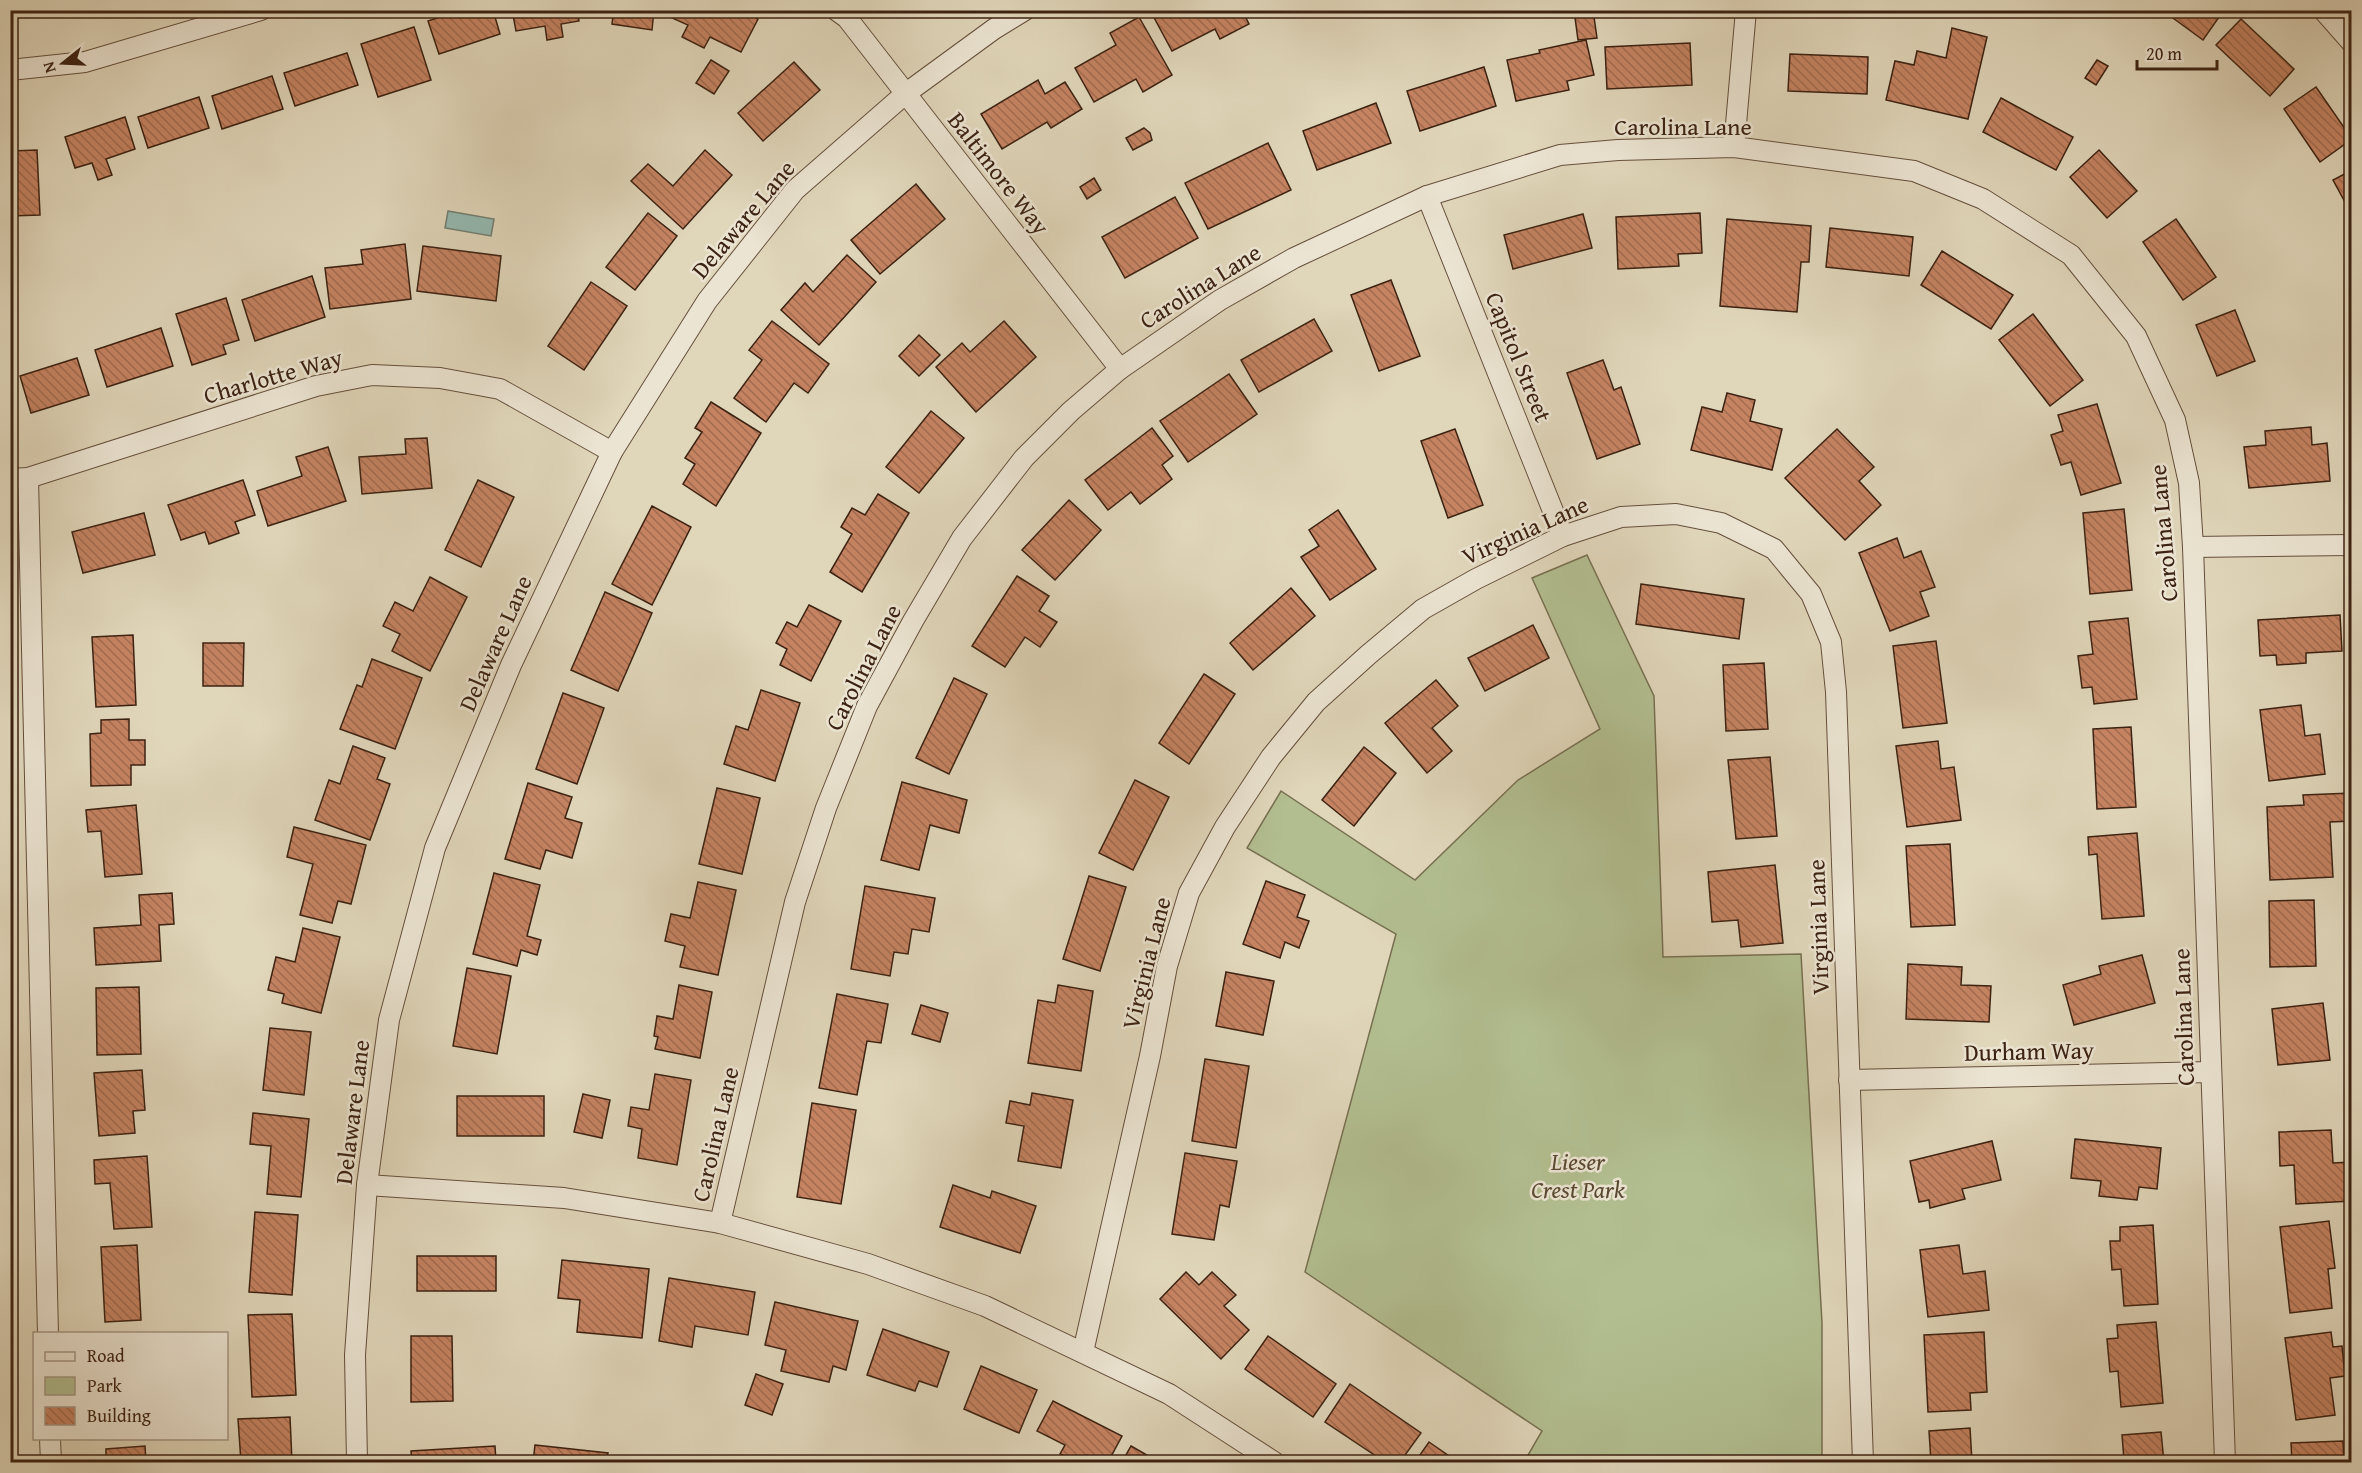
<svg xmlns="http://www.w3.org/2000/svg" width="2362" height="1473" viewBox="0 0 2362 1473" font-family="'Gentium Book Plus',serif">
<defs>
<pattern id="building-back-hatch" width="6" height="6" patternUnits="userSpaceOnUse" patternTransform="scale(1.5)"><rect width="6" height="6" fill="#c58362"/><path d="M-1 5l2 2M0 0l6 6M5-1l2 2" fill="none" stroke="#a16b4f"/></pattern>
</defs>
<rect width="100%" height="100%" fill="#e0d6ba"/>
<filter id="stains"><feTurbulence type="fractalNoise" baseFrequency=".00333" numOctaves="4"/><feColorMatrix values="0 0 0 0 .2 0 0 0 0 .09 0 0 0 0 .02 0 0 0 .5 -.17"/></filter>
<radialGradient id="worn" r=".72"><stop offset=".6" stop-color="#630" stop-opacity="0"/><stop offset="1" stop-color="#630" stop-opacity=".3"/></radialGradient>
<polygon fill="#b2be90" stroke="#777051" stroke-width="1.5" points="1587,555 1654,696 1663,957 1801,954 1822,1323 1822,1462 1615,1462 1608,1458 1604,1462 1524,1462 1542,1431 1305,1272 1396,934 1247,848 1281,791 1415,880 1518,780 1600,729 1532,578"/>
<polygon fill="#94b9b1" stroke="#717d71" stroke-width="1.5" points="448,211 494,219 491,236 445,228"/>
<g fill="url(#building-back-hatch)" stroke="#3c2212" stroke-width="1.5">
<polygon points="461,10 493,10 500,34 439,54 428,21"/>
<polygon points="512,10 577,10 579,21 561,24 563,37 547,40 545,26 516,31"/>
<polygon points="598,10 654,10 652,30 612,24 613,15 598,13"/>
<polygon points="676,10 741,10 758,19 741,52 710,37 704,48 682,37 688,25 672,18"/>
<polygon points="1154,10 1242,10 1249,24 1220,39 1215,29 1172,51 1151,12"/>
<polygon points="1574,10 1593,10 1597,38 1578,40"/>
<polygon points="1896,10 1921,10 1919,17"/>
<polygon points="2162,10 2224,10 2203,40"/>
<polygon points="1139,17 1172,75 1143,92 1136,79 1094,102 1075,68 1116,45 1110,33"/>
<polygon points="2241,19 2294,69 2270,96 2216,45"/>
<polygon points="414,27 431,80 378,97 361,44"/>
<polygon points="1952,28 1987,37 1968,119 1886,100 1895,61 1914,65 1917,51 1946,58"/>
<polygon points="1586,40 1594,75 1567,81 1569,90 1516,101 1507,60 1540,53 1539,50"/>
<polygon points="1690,43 1692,85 1607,89 1605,47"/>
<polygon points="347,53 358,85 295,106 284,73"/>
<polygon points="1790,54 1868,57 1867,94 1788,91"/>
<polygon points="711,60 729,71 714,94 696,83"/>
<polygon points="2097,60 2108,66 2096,85 2085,78"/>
<polygon points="794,62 820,90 763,141 738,113"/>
<polygon points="1484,67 1496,106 1420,131 1407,91"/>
<polygon points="272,76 283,109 222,129 212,96"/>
<polygon points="1038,80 1045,94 1065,82 1082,109 1051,128 1047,122 1002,149 981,114"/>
<polygon points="2316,87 2352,139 2320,162 2284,109"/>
<polygon points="199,97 209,128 148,148 138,117"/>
<polygon points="2001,98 2073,137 2056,170 1983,132"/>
<polygon points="1376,103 1391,143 1317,170 1303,131"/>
<polygon points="125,117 135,149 106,159 112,175 98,180 92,163 75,168 65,137"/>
<polygon points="1144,128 1150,133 1152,140 1133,150 1126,138"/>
<polygon points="1268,143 1291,190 1208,229 1185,183"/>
<polygon points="37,150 40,215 10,216 10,151"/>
<polygon points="705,150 732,175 683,229 631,181 648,164 673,186"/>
<polygon points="2099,150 2137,191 2107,218 2070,177"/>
<polygon points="2352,170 2352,215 2333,180"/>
<polygon points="1094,178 1101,190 1087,199 1080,187"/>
<polygon points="916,184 945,219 880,274 851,240"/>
<polygon points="1175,197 1198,238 1125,278 1102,237"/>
<polygon points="648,213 677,236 635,290 606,267"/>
<polygon points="1700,213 1702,253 1678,254 1679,266 1618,269 1616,217"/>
<polygon points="1583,214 1592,248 1513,269 1504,235"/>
<polygon points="1727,219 1811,226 1809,262 1801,262 1797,312 1720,306"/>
<polygon points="2176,219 2216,277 2183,300 2143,242"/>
<polygon points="1830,228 1913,237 1909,276 1826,267"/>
<polygon points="405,244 411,299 330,309 325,268 363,264 361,250"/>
<polygon points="423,246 501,256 496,301 417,291"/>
<polygon points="1942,251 2013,295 1991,329 1921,285"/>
<polygon points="847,255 876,282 819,345 781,310 805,283 813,292"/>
<polygon points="312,276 325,317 255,341 242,300"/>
<polygon points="1391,280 1420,356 1379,371 1351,295"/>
<polygon points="591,282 627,306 584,370 548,346"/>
<polygon points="226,298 239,340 223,345 226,354 192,365 176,314"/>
<polygon points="2235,310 2255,361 2217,376 2196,325"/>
<polygon points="2033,314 2083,380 2050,406 1999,340"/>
<polygon points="1314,319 1332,351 1259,392 1241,360"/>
<polygon points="772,321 829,364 808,393 794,383 766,422 734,398 762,360 749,350"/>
<polygon points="1004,321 1036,357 976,412 936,367 962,343 970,352"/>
<polygon points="161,328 173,366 107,387 95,350"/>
<polygon points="919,335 940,355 919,376 899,356"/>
<polygon points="77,358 89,395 31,413 20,376"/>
<polygon points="1603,360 1614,390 1621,387 1640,444 1597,459 1567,373"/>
<polygon points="1229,374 1257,414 1188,462 1160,421"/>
<polygon points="1727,393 1755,400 1750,421 1782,429 1772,470 1691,450 1702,407 1722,412"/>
<polygon points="711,402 761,433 716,506 683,484 695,464 685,458 702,432 695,428"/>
<polygon points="2097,404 2121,483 2081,495 2071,462 2061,465 2051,435 2063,431 2058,415"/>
<polygon points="931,411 964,438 919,493 886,467"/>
<polygon points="2311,427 2312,445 2327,443 2330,481 2249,488 2244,447 2266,445 2265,431"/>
<polygon points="1152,428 1173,456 1162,465 1172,479 1140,504 1131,492 1108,510 1085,480"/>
<polygon points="1455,429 1483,505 1448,518 1421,441"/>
<polygon points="1837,429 1874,467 1859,481 1881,505 1845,540 1785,478"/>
<polygon points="427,438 432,488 362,494 359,457 406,454 405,439"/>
<polygon points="328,447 346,501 268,526 257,491 302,476 296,457"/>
<polygon points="243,480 255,515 235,522 239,533 209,544 205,532 181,540 168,505"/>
<polygon points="478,480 514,497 481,567 445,550"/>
<polygon points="878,494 909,513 862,592 830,572 852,534 841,527 852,508 865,515"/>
<polygon points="1069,500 1101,530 1055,580 1022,550"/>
<polygon points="652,506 691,527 652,605 612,584"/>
<polygon points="2124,509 2132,590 2090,594 2083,513"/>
<polygon points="1338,510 1376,569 1330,600 1301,557 1319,546 1309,530"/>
<polygon points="144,513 155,555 83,573 72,532"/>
<polygon points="1897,538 1904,558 1921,551 1935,587 1920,592 1929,616 1890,631 1859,553"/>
<polygon points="1017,576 1049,596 1039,611 1057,622 1040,647 1025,637 1005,667 972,646"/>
<polygon points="430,577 467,597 430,671 392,651 400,634 383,626 395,602 413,611"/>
<polygon points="1641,584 1744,599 1739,639 1636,624"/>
<polygon points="1291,588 1315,616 1253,670 1230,643"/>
<polygon points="605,592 652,613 618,691 571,670"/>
<polygon points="809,605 841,621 811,681 780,665 787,649 776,643 787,622 797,627"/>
<polygon points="2340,615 2342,651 2306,653 2306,663 2277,665 2276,655 2260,656 2258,620"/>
<polygon points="2128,618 2137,699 2094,704 2092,687 2082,688 2078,656 2093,654 2089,622"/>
<polygon points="1533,625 1549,658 1485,691 1468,658"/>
<polygon points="133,635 136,705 96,707 92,637"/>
<polygon points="1936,641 1947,723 1903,728 1893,646"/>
<polygon points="203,643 244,643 243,686 203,686"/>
<polygon points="372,659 422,678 395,749 340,729 357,685 362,687"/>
<polygon points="1764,663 1768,729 1726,731 1723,665"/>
<polygon points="1204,674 1235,694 1189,764 1159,743"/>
<polygon points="954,678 987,694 949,774 916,758"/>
<polygon points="1436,680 1458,706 1432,728 1452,751 1427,773 1385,723"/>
<polygon points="761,690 800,703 775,781 724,764 736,726 748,730"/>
<polygon points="563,693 604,708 577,784 536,769"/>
<polygon points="2301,705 2305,736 2320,734 2325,774 2269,781 2260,710"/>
<polygon points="129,719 129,740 145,740 145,765 131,765 131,785 91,786 90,734 101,733 101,720"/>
<polygon points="2131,727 2136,807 2097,809 2093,729"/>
<polygon points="1938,741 1941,769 1954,767 1961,820 1907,827 1896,746"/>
<polygon points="353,746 385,758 377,779 390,784 370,840 315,820 329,780 340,784"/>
<polygon points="1364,747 1396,773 1354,826 1322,800"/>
<polygon points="1770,757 1777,836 1736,839 1728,760"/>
<polygon points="1135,780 1169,797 1133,870 1099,853"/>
<polygon points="902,782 967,800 959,833 930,825 919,870 881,860"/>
<polygon points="528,783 572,797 565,818 582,823 572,858 546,850 540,869 505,859"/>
<polygon points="717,788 760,798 742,874 699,864"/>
<polygon points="2352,793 2352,821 2330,822 2333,877 2270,880 2267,807 2304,805 2303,795"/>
<polygon points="136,805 142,874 105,877 101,831 88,832 86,810"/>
<polygon points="294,827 366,845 351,904 338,901 332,923 300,915 313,864 287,857"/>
<polygon points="2137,833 2144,916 2102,919 2097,854 2089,855 2088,837"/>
<polygon points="1950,844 1955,925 1911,927 1906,846"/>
<polygon points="1775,865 1783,943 1741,947 1738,920 1712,922 1708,872"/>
<polygon points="494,873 540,885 527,936 541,940 537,955 521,950 517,966 473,954"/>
<polygon points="1089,876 1126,887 1100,971 1063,959"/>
<polygon points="1266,881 1305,895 1297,917 1309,921 1299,948 1285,942 1280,958 1243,944"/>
<polygon points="698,882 736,890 718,975 680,967 685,946 665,941 671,914 690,918"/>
<polygon points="865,886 935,898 929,932 912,929 908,954 894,952 890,976 851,969"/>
<polygon points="172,893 174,924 159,925 161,961 96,965 94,928 141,925 139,895"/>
<polygon points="2314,900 2316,966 2270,967 2269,901"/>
<polygon points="303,928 340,937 321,1013 282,1003 284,994 268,990 276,957 295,962"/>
<polygon points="2142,955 2155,1003 2074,1025 2063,985 2101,974 2099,966"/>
<polygon points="1908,964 1962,967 1961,985 1991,986 1989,1022 1906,1019"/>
<polygon points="467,968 511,976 497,1054 453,1046"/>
<polygon points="1226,972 1274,981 1263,1035 1216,1026"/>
<polygon points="679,985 712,992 700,1058 655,1049 658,1037 654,1036 657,1016 673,1019"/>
<polygon points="1058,985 1093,991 1081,1071 1028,1063 1038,1000 1055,1003"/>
<polygon points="139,987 141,1054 97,1055 96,988"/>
<polygon points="837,994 888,1004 881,1043 867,1041 857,1095 819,1088"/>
<polygon points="2323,1003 2330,1060 2278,1065 2272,1009"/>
<polygon points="921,1005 948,1013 940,1042 912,1034"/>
<polygon points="270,1028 311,1032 304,1095 263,1090"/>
<polygon points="1205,1059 1249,1066 1236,1148 1192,1141"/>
<polygon points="142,1070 145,1110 133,1111 135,1133 99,1136 94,1073"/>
<polygon points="655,1074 691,1080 677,1165 638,1158 642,1129 628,1126 631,1107 649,1110"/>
<polygon points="1032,1093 1073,1100 1061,1168 1018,1161 1024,1126 1006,1123 1010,1101 1030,1105"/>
<polygon points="583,1094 610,1100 602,1138 574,1132"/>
<rect x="457" y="1096" width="87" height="40"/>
<polygon points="812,1103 856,1110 841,1204 797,1197"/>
<polygon points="253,1113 309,1119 301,1197 267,1194 271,1146 250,1144"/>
<polygon points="2331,1130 2333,1163 2352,1162 2352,1201 2296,1204 2294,1165 2280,1166 2279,1132"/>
<polygon points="2075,1139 2161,1148 2157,1189 2139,1187 2137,1200 2099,1196 2101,1181 2071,1178"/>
<polygon points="1992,1141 2001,1180 1962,1189 1965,1199 1930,1208 1929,1200 1919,1202 1910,1161"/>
<polygon points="1185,1153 1237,1161 1229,1207 1220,1205 1214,1240 1172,1234"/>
<polygon points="147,1156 152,1227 114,1229 110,1183 95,1184 94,1160"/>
<polygon points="953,1185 990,1198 992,1191 1036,1206 1020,1253 940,1227"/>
<polygon points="255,1212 298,1215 292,1295 249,1292"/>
<polygon points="2329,1221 2335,1268 2328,1269 2332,1308 2290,1313 2280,1227"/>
<polygon points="2153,1225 2158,1304 2124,1306 2121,1269 2112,1270 2110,1241 2120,1241 2120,1227"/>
<polygon points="137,1245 141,1320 105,1322 101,1247"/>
<polygon points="1959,1245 1963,1274 1985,1271 1989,1310 1928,1317 1920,1250"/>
<rect x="417" y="1256" width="79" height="35"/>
<polygon points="562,1260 649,1269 642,1338 577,1332 580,1300 558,1298"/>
<polygon points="1186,1272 1199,1285 1212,1272 1236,1295 1224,1306 1249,1330 1221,1359 1160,1299"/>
<polygon points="669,1278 755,1292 748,1335 695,1326 692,1347 659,1341"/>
<polygon points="775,1302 858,1321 846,1370 833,1366 829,1382 781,1371 786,1350 765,1345"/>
<polygon points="292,1314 296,1395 252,1397 248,1315"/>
<polygon points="2156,1322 2163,1403 2121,1407 2118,1371 2110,1372 2107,1339 2118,1338 2117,1325"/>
<polygon points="883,1329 949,1352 937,1387 919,1381 915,1391 867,1375"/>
<polygon points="1984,1332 1987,1392 1970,1393 1971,1410 1928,1412 1924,1335"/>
<polygon points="2331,1332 2333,1347 2342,1346 2345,1376 2330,1378 2335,1415 2296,1420 2285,1338"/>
<polygon points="411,1336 452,1336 453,1401 411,1402"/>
<polygon points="1268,1336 1336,1384 1313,1417 1245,1369"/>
<polygon points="981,1366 1037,1390 1019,1433 964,1409"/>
<polygon points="756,1374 783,1384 772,1415 745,1405"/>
<polygon points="1350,1384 1421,1433 1400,1462 1385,1462 1325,1422"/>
<polygon points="1053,1401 1122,1436 1108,1462 1102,1462 1087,1455 1083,1462 1076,1462 1060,1454 1065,1445 1037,1431"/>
<polygon points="290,1417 292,1462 241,1462 238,1419"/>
<polygon points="1970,1428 1972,1462 1931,1462 1929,1431"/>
<polygon points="2161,1432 2164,1462 2104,1462 2124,1460 2122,1435"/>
<polygon points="2343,1441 2344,1462 2292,1462 2291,1443"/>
<polygon points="1429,1442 1458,1462 1415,1462"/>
<polygon points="535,1445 608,1453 606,1462 533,1462"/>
<polygon points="145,1446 146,1462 106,1462 106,1449"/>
<polygon points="495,1446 496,1462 412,1462 411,1451"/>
<polygon points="1131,1446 1159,1462 1122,1462"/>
</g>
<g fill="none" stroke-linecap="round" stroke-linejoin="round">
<defs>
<g id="minor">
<polyline points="836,10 847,18 1120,369"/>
<polyline points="2323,10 2352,43"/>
<polyline points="10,70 85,62 261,10"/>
<polyline points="1734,147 1746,10"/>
<polyline points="1427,196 1563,536"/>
<polyline points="28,478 48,1334"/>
<polyline points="10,479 28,478 316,386 372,375 440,378 500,389 612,452"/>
<polyline points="2193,547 2352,545"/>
<polyline points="1849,1080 2211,1072"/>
<polyline points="367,1185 564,1198 720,1223 868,1264 985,1306 1169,1394 1274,1462"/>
<polyline points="720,1223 795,902 826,808 867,706 913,621 962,538 1024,458 1071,411 1120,369 1220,300 1294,258 1427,196 1560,155 1618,150 1734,147 1914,171 1983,199 2071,255 2136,336 2175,420 2189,483 2193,547 2225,1462"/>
<polyline points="1083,1352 1150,1056 1167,966 1189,893 1225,827 1271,757 1316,702 1368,655 1423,609 1476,579 1563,536 1621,517 1676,514 1721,523 1774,549 1811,594 1831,642 1836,692 1863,1462"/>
<polyline points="50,1438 51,1462"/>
<polyline points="357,1462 355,1355 367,1185 389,1020 435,848 511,665 612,452 707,301 795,190 905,94 994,29 1025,10"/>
</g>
</defs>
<use href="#minor" stroke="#654f3c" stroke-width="22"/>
<use href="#minor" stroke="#ebe4d2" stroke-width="20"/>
</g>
<g text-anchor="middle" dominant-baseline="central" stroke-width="5" stroke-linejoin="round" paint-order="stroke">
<g font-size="24" fill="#3c2212" stroke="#ebe4d2">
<text x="1683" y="126">Carolina Lane</text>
<text transform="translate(999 173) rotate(52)">Baltimore Way</text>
<text transform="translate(743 219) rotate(-50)">Delaware Lane</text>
<text transform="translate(1200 286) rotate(-32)">Carolina Lane</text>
<text transform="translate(1519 357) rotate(68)">Capitol Street</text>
<text transform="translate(273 376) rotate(-16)">Charlotte Way</text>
<text transform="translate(1525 530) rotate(-24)">Virginia Lane</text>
<text transform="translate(2163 533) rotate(-95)">Carolina Lane</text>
<text transform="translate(495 643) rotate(-66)">Delaware Lane</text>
<text transform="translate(863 667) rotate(-63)">Carolina Lane</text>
<text transform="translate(1818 927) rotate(-92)">Virginia Lane</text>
<text transform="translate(1146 963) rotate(-76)">Virginia Lane</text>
<text transform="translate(2183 1017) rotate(-92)">Carolina Lane</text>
<text transform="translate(2029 1051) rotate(-1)">Durham Way</text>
<text transform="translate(352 1112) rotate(-83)">Delaware Lane</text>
<text transform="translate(715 1134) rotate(-77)">Carolina Lane</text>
</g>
<g font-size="24" font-style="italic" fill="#5a4932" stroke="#ebe4d2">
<text x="1578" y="1161">Lieser<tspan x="1578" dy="28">Crest Park</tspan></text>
</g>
</g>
<rect width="2362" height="1473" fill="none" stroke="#e0d6ba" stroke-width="36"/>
<rect x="12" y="12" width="2338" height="1449" fill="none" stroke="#3c2212" stroke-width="3"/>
<rect x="18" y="18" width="2326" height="1437" fill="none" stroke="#3c2212" stroke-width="1.5"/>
<rect x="33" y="1332" width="195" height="108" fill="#ebe4d2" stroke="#a59685" stroke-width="1.5"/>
<rect x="45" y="1352" width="30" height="9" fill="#ebe4d2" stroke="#a59685" stroke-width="1.5"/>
<text x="87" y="1362" font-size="18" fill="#3c2212">Road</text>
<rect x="45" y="1377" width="30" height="18" fill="#b2be90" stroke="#a59685" stroke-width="1.5"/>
<text x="87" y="1392" font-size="18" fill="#3c2212">Park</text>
<rect x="45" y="1407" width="30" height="18" fill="url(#building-back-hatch)" stroke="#a59685" stroke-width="1.5"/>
<text x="87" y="1422" font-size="18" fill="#3c2212">Building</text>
<g transform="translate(63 63) rotate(252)" stroke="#ebe4d2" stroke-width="4.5" paint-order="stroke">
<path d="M0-4.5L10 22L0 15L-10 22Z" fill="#3c2212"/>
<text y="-9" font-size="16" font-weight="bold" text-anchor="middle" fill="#3c2212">N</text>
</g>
<path d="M2137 60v9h80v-9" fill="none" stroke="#3c2212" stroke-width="3"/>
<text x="2146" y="60" font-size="18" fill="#3c2212" stroke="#ebe4d2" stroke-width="4.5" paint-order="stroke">20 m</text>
<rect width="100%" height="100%" filter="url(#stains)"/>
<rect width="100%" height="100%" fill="url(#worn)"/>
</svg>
